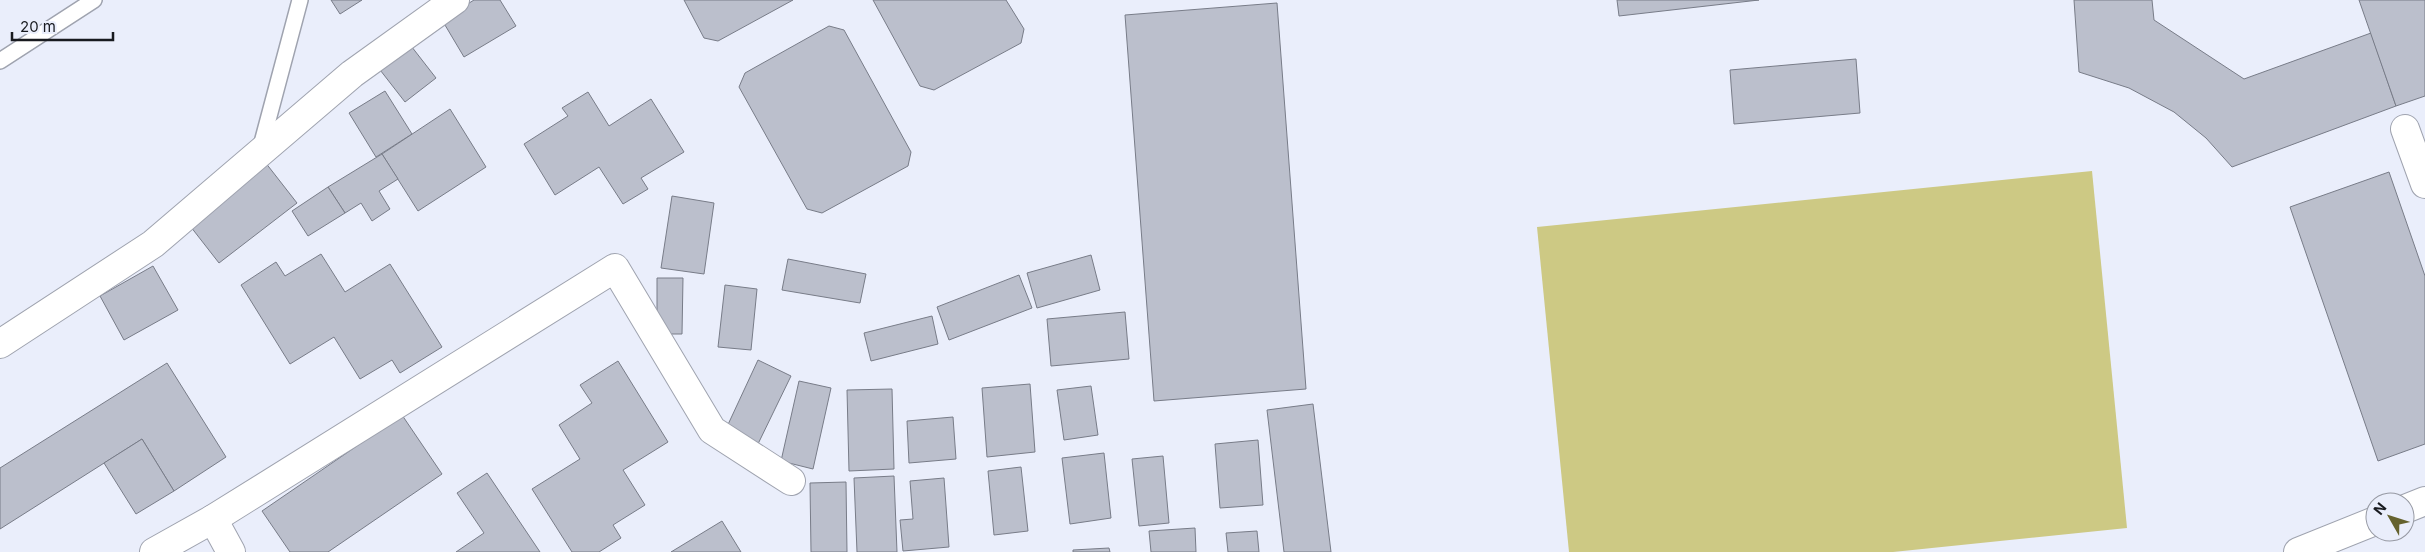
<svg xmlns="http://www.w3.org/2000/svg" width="2425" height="552" viewBox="0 0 2425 552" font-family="Inter,sans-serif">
<rect width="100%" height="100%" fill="#eaeefb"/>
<polygon fill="#cdc984" points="2092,171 2127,528 1893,552 1569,552 1537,227"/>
<g fill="#bbbfcc" stroke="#787c88">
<polygon points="331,0 362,0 340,14"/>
<polygon points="474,0 500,0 516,26 464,57 442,20"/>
<polygon points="684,0 793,0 718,41 704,38"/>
<polygon points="873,0 1006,0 1024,29 1021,43 934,90 920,86"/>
<polygon points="1617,0 1759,0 1619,16"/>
<polygon points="2074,0 2152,0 2154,20 2244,79 2371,33 2396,106 2232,167 2206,138 2174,112 2129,88 2079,72"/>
<polygon points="2359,0 2425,0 2425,96 2396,106"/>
<polygon points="1277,3 1306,389 1154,401 1125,15"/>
<polygon points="829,26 844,30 911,152 908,166 822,213 807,209 739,87 745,73"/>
<polygon points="408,42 436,78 405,102 377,66"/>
<polygon points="1856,59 1860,113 1734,124 1730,70"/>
<polygon points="385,91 412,134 376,157 349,113"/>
<polygon points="588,92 609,126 651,99 684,152 641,178 648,189 623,204 599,167 555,195 524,144 568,116 562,108"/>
<polygon points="450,109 486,167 418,211 382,154"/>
<polygon points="382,154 398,179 379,191 390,209 372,221 361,203 345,213 328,187"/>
<polygon points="265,162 297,203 219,263 187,222"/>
<polygon points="2389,172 2425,276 2425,444 2378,461 2290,207"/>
<polygon points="328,187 345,213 308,236 292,211"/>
<polygon points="672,196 714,203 704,274 661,268"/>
<polygon points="321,254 345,292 390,264 442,347 400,373 392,360 360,379 334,337 290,364 241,285 276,262 285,276"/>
<polygon points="1091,255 1100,290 1037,308 1027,273"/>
<polygon points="788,259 866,274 860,303 782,290"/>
<polygon points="153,266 178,310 124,340 100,296"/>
<polygon points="1019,275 1032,308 949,340 937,307"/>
<polygon points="657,278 683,278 682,334 657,334"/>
<polygon points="725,285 757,289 751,350 718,347"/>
<polygon points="1125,312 1129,359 1051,366 1047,319"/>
<polygon points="932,316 938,344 871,361 864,333"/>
<polygon points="758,360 791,376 757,446 725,431"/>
<polygon points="618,361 668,442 623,470 645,505 613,525 621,538 599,552 572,552 532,489 580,459 559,425 592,403 580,385"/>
<polygon points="167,363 226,457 174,491 142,439 0,529 0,468"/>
<polygon points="799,381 831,388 813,469 781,461"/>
<polygon points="1030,384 1035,452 987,457 982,388"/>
<polygon points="1091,386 1098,435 1064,440 1057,390"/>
<polygon points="892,389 894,469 849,471 847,390"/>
<polygon points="1313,404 1331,552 1284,552 1267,410"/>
<polygon points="402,415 442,474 328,552 290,552 262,511"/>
<polygon points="953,417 956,459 909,463 907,421"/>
<polygon points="142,439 174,491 136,514 104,463"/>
<polygon points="1258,440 1263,505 1220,508 1215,444"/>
<polygon points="1104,453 1111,518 1070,524 1062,458"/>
<polygon points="1163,456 1169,523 1139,526 1132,459"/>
<polygon points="1021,467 1028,531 994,535 988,471"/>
<polygon points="487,473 540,552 456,552 484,533 457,493"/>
<polygon points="894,476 897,552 857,552 854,478"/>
<polygon points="944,478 949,547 903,551 900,520 913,519 910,481"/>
<polygon points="846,482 847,552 811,552 810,483"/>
<polygon points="722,521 741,552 671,552"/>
<polygon points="1195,528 1196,552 1151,552 1149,531"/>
<polygon points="1257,531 1259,552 1228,552 1226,533"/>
<polygon points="1109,548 1110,552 1073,552 1073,550"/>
</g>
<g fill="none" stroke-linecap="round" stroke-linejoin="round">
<defs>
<g id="service">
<polyline points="0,61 94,0"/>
<polyline points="260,150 300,0"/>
</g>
<g id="minor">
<polyline points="2405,129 2425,184"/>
<polyline points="0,344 153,244 352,74 455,0"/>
<polyline points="2405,509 2425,501"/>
<polyline points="213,519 615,268 712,430 791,481"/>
<polyline points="154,552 213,519 231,552"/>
<polyline points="2298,552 2375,521"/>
</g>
</defs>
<use href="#service" stroke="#9fa3af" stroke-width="18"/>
<use href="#minor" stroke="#9fa3af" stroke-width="30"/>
<use href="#service" stroke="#fff" stroke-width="15"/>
<use href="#minor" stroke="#fff" stroke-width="28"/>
</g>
<g transform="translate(2390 517) rotate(309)"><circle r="24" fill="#eaeefb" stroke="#9699a3"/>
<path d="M0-4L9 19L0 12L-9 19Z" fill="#65622e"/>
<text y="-8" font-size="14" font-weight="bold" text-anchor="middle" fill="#181a1f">N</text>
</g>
<path d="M12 32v8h101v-8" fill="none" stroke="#181a1f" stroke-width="2.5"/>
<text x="20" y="32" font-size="15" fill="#181a1f" stroke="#eaeefb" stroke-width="4" paint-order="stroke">20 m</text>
</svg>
